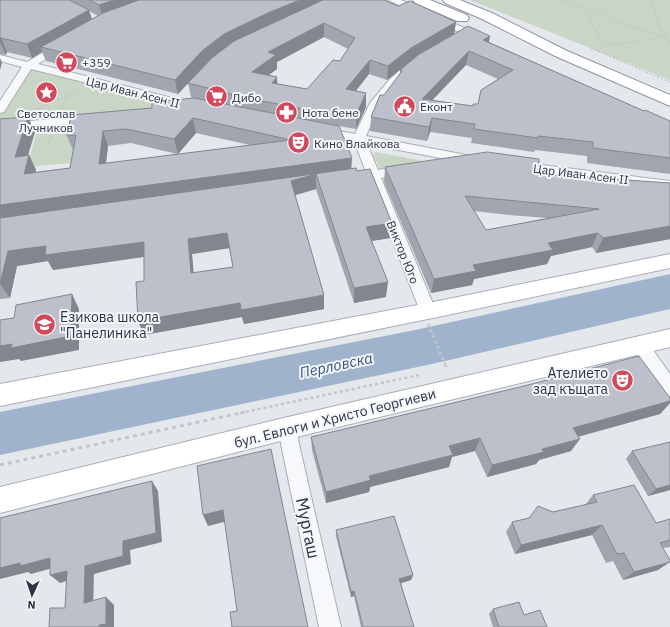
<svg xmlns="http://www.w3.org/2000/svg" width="670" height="627" viewBox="0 0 670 627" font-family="'IBM Plex Sans',sans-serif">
<rect width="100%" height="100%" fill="#e4e7ec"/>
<g fill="#c9d6c5">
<polygon points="470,0 670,0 670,80"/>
<polygon points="28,66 198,108 0,128 0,110"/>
<polygon points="77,128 70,163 27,167 37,131"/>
<polygon points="376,152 423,161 425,163 380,169 373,154"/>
</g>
<polygon fill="#9fb4cc" points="670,274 670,309 432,364 0,455 0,412 415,330"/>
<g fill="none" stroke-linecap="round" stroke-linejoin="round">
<defs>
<g id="minor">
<polygon points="388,0 401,0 469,30 471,36 459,44 451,44 450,42 461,33"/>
<polygon points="62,41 67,44 66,46 38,64 192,103 194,105 192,107 188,108 31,69 4,112 0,113 0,101 22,67 0,61 0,55 27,62"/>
<polygon points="412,62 417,65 398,83 379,106 366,136 477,157 481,158 483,161 481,164 477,165 367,144 378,170 406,166 411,167 412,170 411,173 381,178 436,311 434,315 428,317 422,315 420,311 369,180 352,182 347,181 345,178 347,175 366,172 354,141 319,135 317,132 319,129 323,128 355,134 370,103 390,79 408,63"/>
<polygon points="91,115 95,117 97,119 95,121 0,132 0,124"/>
<polygon points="518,162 670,181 670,189 513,169 512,166 513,163"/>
<polygon points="640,338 646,340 670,374 670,396 664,393 634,350 632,345 634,340"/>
<polygon points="288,420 295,422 297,428 299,444 341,627 319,627 281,444 279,428 281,422"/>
</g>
<g id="secondary">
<polygon points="670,254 670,268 428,319 0,406 0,384 428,303"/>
<polygon points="670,329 670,347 288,439 0,513 0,487 288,417"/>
</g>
<g id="trunk">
<polygon points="413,0 430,0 467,15 469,18 467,21 457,21 415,3"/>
<polygon points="443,0 460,0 492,13 565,50 670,95 670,106 555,56 482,19 445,3"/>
</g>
</defs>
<use href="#minor" stroke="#a9aeb7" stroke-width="2"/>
<use href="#secondary" stroke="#a9aeb7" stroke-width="2"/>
<use href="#trunk" stroke="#8b94a3" stroke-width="2"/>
<g stroke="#c2c5cb" stroke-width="1.5" stroke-dasharray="2 2" stroke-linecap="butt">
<polyline points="558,0 664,37"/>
<polyline points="652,0 660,28 670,42"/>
<polyline points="585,9 604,46"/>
<polyline points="591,48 670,82"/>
<polyline points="597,51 604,46 664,37"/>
<polyline points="39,108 67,96 53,85"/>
<polyline points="61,108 67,96 76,89"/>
</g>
<g stroke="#c2c5cb" stroke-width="2" stroke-dasharray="2.5 2.5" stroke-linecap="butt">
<polyline points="61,109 62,107"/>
<polyline points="34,110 41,107"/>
<polyline points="49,144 51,136"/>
</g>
<g stroke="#c2c5cb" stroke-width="2.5" stroke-dasharray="3 3" stroke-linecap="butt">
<polyline points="445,364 447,370"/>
<polyline points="240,413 419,375"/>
</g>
<polyline stroke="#c2c5cb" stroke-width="3" stroke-dasharray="4 4" stroke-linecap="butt" points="0,465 245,412"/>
<use href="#minor" fill="#f7f8fa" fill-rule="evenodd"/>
<use href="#secondary" fill="#fff" fill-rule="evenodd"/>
<use href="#trunk" fill="#fff" fill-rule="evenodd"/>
<polyline stroke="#c2c5cb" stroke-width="2.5" stroke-dasharray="3 3" stroke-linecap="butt" points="428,324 445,364"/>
</g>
<g fill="#a1a5ae" fill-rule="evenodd">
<path d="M0,0H384L398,6L456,22L454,34L490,36L489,42L644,111L670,121V174L587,163V156L535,150L534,152L471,143L472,138L430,132L427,141L370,131L371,117L384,95L400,74V70L412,60L387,80L369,74L356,91L366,93V107L356,129L339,126L351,168L357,171L392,223L390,238L372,241L386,297L354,303L316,189L295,195L324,309L244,324L242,317L144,335L138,321L144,281V257L53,270L48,261L17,266L10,298L0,299V119L35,132L28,155H29L36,170L35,172L70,168L73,150L67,136L152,108L193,98L191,97L188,83L208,63L205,65L178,94L46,61L42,52L32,58L7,52L6,55L0,54ZM89,11L98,16L92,19ZM324,37L348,49L340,61L307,89L277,84V77L269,75L277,69V62ZM466,65L498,79L481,90L478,104L473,106L432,100ZM196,133L250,145L178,154ZM131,143L177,154L106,163L108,146ZM229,248L233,267L193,273L192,254Z"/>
<path d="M385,167L539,172L554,175L670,183V239L596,253L592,247L551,256L547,264L474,279L472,285L431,293L384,182ZM474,211L509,215L547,218L486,230Z"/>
<polygon points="670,398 670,403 660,414 578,437 571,451 539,460 536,464 487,477 475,451 452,457 449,467 370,487 369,492 326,503 312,450 311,437"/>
<polygon points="632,451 670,490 648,496 626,459"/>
<polygon points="593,495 656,523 670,519 670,547 663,548 658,570 623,580 613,561 606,563 592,535 515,554 506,532 512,522 585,505"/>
<polygon points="336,530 413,575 411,580 401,583 414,627 361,627 354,596 351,597 336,536"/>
<polygon points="493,609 524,615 547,627 493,627 489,614"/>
</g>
<g fill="#83868d">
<polygon points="114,0 152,0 103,18 99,5"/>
<polygon points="300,0 330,0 226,48 205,65 178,94 175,80 202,51 224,34 270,12"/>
<polygon points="89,10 93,23 41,47 42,52 32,58 27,44"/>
<polygon points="456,22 454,35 410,62 387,80 388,66 411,48"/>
<polygon points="324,23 324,37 277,62 277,69 253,86 252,72 268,52"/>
<polygon points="490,36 487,49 483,40"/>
<polygon points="1,38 7,52 6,55 0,42"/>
<polygon points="469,51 466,65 421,112 422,99"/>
<polygon points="0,58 2,63 0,70"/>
<polygon points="370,60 369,74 346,103 346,89"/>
<polygon points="277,77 278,91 272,83"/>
<polygon points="366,93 366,107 356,129 356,115"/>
<polygon points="28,117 35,132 23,171 15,157"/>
<polygon points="193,118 196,133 178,154 174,139"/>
<polygon points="432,118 430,132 427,141 429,127"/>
<polygon points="103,131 108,146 104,179 99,164"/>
<polygon points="29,155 36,170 32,189 24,174"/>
<polygon points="352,158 351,173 316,174 316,189 292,196 0,221 0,205"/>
<polygon points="392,223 390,238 365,242 366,227"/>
<polygon points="670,226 670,239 596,253 603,238"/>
<polygon points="227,233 230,248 192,254 195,288 191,273 188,239"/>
<polygon points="598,233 592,247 551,256 547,264 474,279 472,285 431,293 434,279 473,265 548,243"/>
<polygon points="144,242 149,256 53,270 48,261 17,266 10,298 0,284 8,251 46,246"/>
<polygon points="388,282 386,297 354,303 354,288"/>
<polygon points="72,294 79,309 79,350 21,361 19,359 0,362 0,346"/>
<polygon points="324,295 324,309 244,324 242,317 144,335 138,321 240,303"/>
<polygon points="670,401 670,403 660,414 565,440 573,428"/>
<polygon points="480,438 475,451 452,457 449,467 370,487 369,492 326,503 326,492 449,446"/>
<polygon points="580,439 571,451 539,460 536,464 487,477 492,465 542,449"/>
<polygon points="152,481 158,491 162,542 130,550 131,564 94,574 93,610 84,603 85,566 123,541"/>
<polygon points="670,485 670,490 648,496 656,489"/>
<polygon points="223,510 228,521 208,526 203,515"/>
<polygon points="602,525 592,535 515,554 521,545"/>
<polygon points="50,558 60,566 31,574 28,572 0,579 0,568 20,563"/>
<polygon points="670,562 658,570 623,580 634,572"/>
<polygon points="67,571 76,578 60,583 50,575"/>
<polygon points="413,575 411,580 398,584 399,579"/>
<polygon points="354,591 354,596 351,597 351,592"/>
<polygon points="106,597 114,605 114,627 99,627"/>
</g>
<g fill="#bbc0ca" stroke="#83868d" fill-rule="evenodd">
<polygon points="0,0 69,0 89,10 27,44 1,38 0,41"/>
<polygon points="89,0 114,0 99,5"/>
<polygon points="139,0 300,0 270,12 224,34 202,51 175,80 41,47 103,13"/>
<path d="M323,0H384L398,6L410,1L456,22L411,48L388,66L370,60L346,89L366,93L356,115L333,111L335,115L231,95H235L188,83L213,57L234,41ZM324,23L355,38L340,61L333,60L307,89L272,83L277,77L252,72L276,55L268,52Z"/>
<path d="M468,26L490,36L483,40L644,111L645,110L670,121V158L593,148V142L538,136V138L474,129L475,124L432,118L429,127L371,117L380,95H384L402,71L400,70L418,55ZM469,51L513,70L481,90L478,104H473V106L422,99Z"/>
<path d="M194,98L339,126L352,158L0,205V119L28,117L15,157L29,155L24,174L70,168L76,135L67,136L71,115L152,108V102ZM193,118L291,140L99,164L103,131L126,129L174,139Z"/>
<path d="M487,152L539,159V172L553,174L554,175L670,183V226L603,238L598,233L548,243L553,250L473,265L476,271L434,279L385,167ZM465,196L599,209L486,230Z"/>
<path d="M356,168L357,171L370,169L392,223L366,227L388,282L354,288L316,174L291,181L324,295L241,310L240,303L138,321L136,282L144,281V242L45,255L46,246L8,251L0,284V218ZM227,233L233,267L191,273L188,239Z"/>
<polygon points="72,294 71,336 11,348 12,344 0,346 0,320 14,318 16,305"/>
<polygon points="639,356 670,398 670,401 573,428 580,439 542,449 544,452 492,465 480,438 449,446 453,455 369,476 371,480 326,492 311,437 524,386"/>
<polygon points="670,442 670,485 656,489 632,451"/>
<polygon points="271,449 308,627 232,627 230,612 237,611 223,510 203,515 197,466"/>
<polygon points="152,481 156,533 123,541 123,556 85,566 84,603 106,597 106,624 99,625 99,627 49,627 50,608 65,608 67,571 50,575 50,558 20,566 20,563 0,568 0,518"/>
<polygon points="634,485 656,523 670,519 670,540 660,543 670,560 670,562 634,572 624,553 617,554 602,525 521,545 512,522 529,518 538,506 553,512 597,502 593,495"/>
<polygon points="394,516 413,575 399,579 414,627 363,627 354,591 351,592 336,530"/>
<polygon points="519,602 524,615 540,610 547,627 499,627 493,609"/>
</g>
<defs>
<symbol id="supermarket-disc" viewBox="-11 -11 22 22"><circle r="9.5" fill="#d1495b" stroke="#f4f6f9"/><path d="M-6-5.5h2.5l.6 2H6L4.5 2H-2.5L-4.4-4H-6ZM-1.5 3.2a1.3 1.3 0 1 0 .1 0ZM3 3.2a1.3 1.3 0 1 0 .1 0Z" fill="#fff"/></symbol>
<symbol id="sight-disc" viewBox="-11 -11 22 22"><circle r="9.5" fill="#d1495b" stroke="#f4f6f9"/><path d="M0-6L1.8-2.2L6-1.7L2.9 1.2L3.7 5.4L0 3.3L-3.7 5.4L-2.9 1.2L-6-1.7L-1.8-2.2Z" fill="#fff"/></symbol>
<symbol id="civic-disc" viewBox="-11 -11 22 22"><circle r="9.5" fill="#d1495b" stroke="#f4f6f9"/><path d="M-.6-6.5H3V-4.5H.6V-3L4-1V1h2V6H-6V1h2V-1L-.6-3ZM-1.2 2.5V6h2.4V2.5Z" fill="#fff"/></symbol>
<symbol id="pharmacy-disc" viewBox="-11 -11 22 22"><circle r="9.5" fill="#d1495b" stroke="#f4f6f9"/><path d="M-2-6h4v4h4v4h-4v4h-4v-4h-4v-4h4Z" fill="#fff"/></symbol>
<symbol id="theatre-disc" viewBox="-11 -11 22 22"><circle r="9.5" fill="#d1495b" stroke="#f4f6f9"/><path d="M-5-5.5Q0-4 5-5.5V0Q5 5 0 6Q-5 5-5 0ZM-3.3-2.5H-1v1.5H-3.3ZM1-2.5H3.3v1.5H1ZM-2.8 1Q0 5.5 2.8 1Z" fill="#fff"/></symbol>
<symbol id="school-disc" viewBox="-11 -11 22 22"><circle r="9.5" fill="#d1495b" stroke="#f4f6f9"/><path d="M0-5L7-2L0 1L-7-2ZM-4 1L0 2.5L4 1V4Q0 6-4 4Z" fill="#fff"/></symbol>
</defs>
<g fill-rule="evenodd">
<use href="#supermarket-disc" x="54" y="50" width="25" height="25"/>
<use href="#sight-disc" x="34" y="80" width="25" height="25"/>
<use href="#supermarket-disc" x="204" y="84" width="25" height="25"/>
<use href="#civic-disc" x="392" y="94" width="25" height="25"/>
<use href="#pharmacy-disc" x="274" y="100" width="25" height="25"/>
<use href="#theatre-disc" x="286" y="130" width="25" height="25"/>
<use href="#school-disc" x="32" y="312" width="25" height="25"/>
<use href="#theatre-disc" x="610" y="368" width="25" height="25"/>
</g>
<g text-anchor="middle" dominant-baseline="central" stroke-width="4" stroke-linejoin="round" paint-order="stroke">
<g font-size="12" fill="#2b3445" stroke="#f4f6f9" text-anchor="start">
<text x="82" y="62">+359</text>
<text x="232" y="97">Дибо</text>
<text x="420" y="106">Еконт</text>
<text x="302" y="112">Нота бене</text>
<text x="46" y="113" text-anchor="middle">Светослав<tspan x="46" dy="14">Лучников</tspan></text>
<text x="314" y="143">Кино Влайкова</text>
</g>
<g font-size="12" fill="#2b3445" stroke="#f4f6f9">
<text transform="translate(133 92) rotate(14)">Цар Иван Асен II</text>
<text transform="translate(581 174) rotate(7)">Цар Иван Асен II</text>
<text transform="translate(403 252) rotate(68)">Виктор Юго</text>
</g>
<g font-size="14" fill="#2b3445" stroke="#f4f6f9" text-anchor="start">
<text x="60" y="317">Езикова школа<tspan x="60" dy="16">"Панелиника"</tspan></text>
<text x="608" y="373" text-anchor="end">Ателието<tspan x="608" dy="16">зад къщата</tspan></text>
</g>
<g font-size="14" fill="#2b3445" stroke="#f4f6f9">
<text transform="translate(335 418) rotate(-14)">бул. Евлоги и Христо Георгиеви</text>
</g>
<g font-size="15" font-style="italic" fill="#34527a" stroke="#f4f6f9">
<text transform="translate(336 365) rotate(-12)">Перловска</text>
</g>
<g font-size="17" fill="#2b3445" stroke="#f4f6f9">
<text transform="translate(308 528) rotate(78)">Мургаш</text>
</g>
</g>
<g transform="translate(32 595) rotate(183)" stroke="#f4f6f9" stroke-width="3" paint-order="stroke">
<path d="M0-3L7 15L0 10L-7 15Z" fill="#2b3445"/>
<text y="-6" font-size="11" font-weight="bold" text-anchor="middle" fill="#2b3445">N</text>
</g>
</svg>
